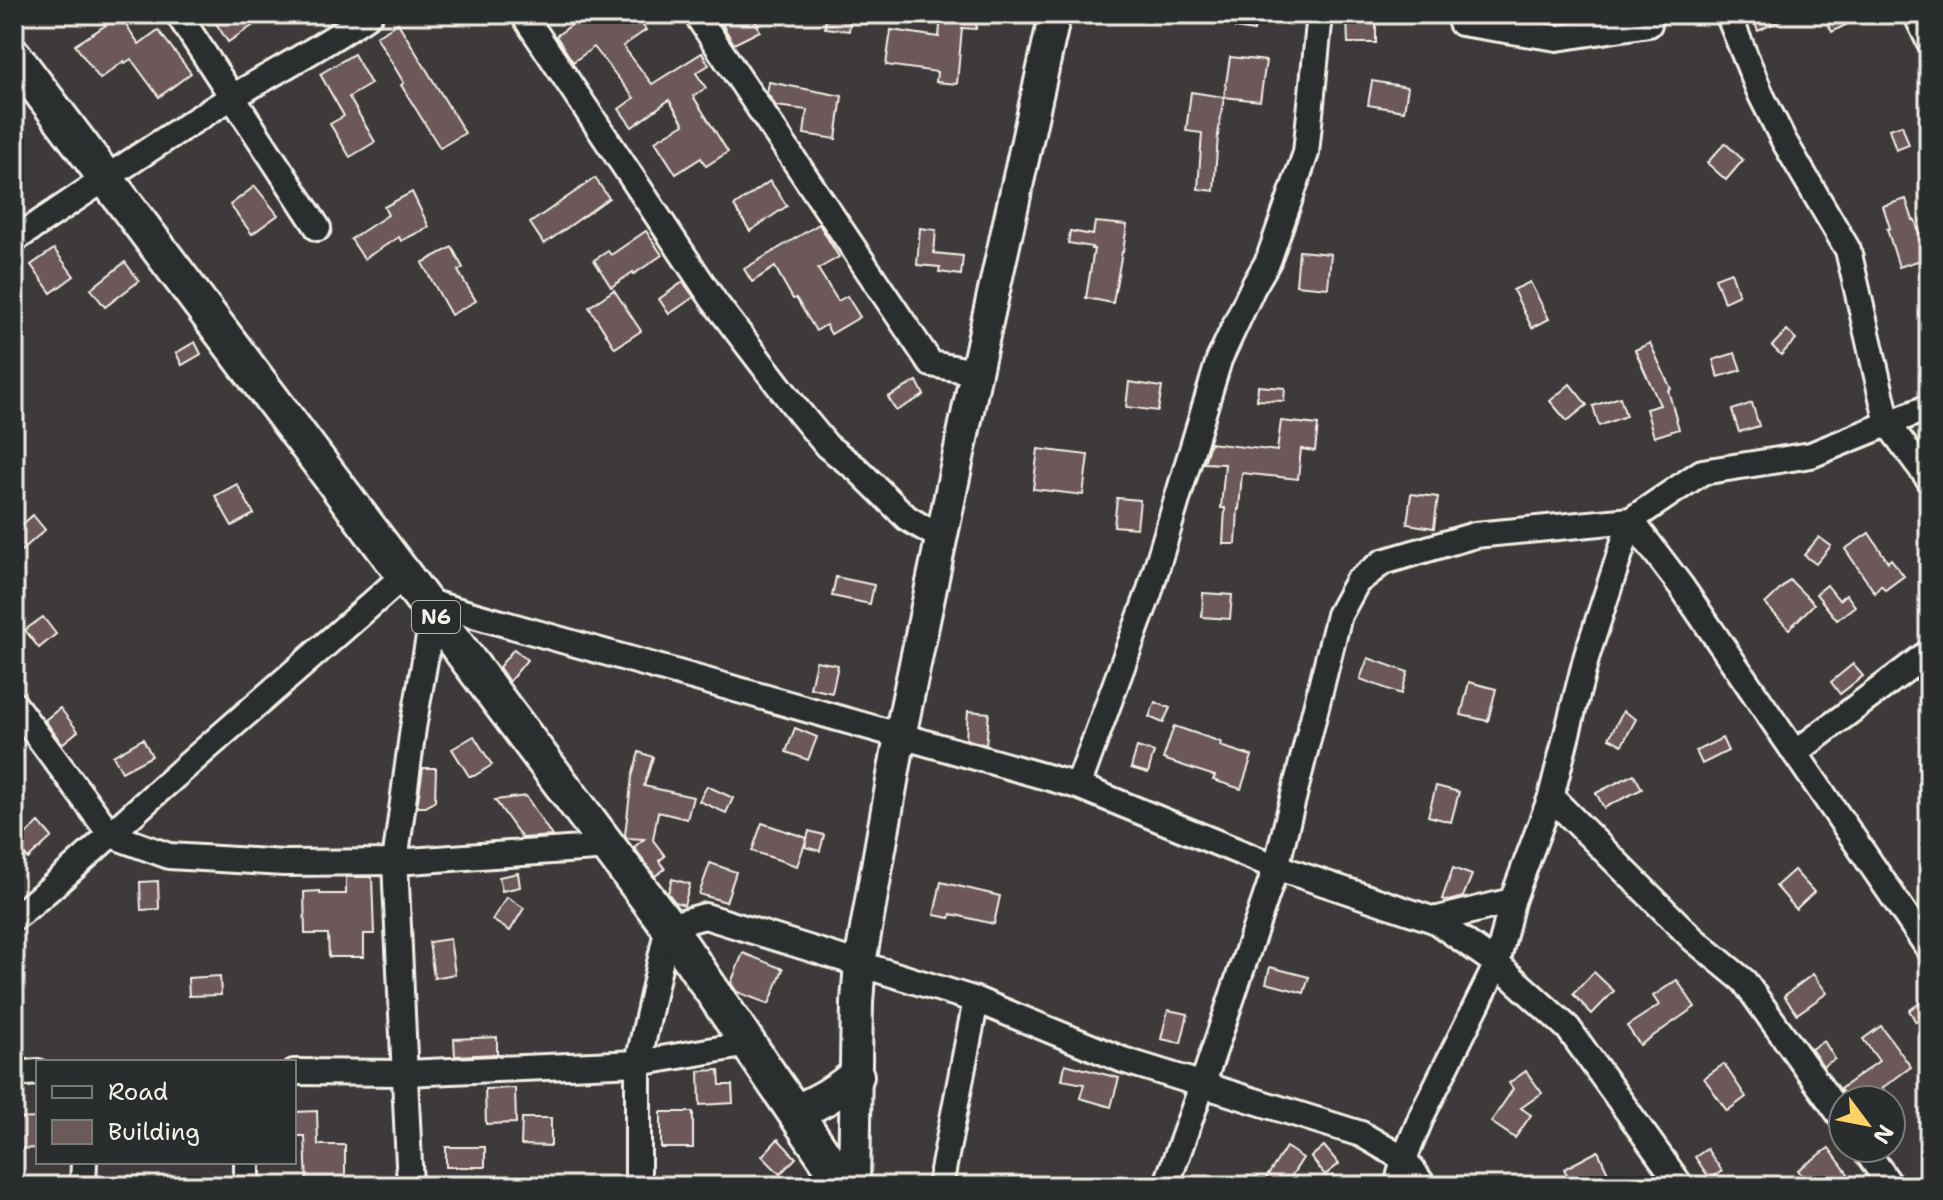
<svg xmlns="http://www.w3.org/2000/svg" width="1943" height="1200" viewBox="0 0 1943 1200" font-family="'Shantell Sans',sans-serif">
<rect width="100%" height="100%" fill="#3e3a3b"/>
<filter id="ink" filterUnits="userSpaceOnUse"><feTurbulence type="fractalNoise" baseFrequency=".0125" numOctaves="2"/><feDisplacementMap in="SourceGraphic" scale="16" xChannelSelector="R" yChannelSelector="G"/><feConvolveMatrix kernelMatrix="1 2 1 2 8 2 1 2 1" color-interpolation-filters="sRGB"/></filter>
<g filter="url(#ink)">
<g fill="#6c595a" stroke="#f4f1e8" stroke-width="2">
<polygon points="210,14 253,14 258,22 228,42"/>
<polygon points="587,14 635,14 646,30 623,46 652,84 702,53 709,65 696,73 706,88 693,96 728,152 706,166 701,158 676,174 655,141 684,124 669,100 632,127 619,109 634,98 594,47 573,62 556,36"/>
<polygon points="716,14 752,14 760,31 734,44"/>
<polygon points="826,14 851,14 849,31 825,28"/>
<polygon points="941,14 977,14 976,29 962,28 957,84 936,82 937,72 886,65 891,30 939,37"/>
<polygon points="1751,14 1794,14 1758,31"/>
<polygon points="1823,14 1867,14 1832,32"/>
<polygon points="1236,15 1256,18 1254,31 1235,28"/>
<polygon points="120,16 139,44 158,30 191,73 159,97 131,59 125,63 124,61 100,79 75,45"/>
<polygon points="1347,18 1376,18 1376,43 1348,43"/>
<polygon points="398,23 465,133 440,148 401,85 404,83 376,36"/>
<polygon points="354,54 371,84 349,97 375,142 350,157 330,124 344,116 320,74"/>
<polygon points="1230,57 1266,61 1260,101 1224,97"/>
<polygon points="1372,81 1408,87 1404,111 1368,105"/>
<polygon points="769,82 842,96 836,139 804,134 807,110 776,106 767,93"/>
<polygon points="1191,92 1224,97 1218,135 1214,191 1198,189 1202,133 1186,131"/>
<polygon points="1902,125 1909,145 1896,150 1889,129"/>
<polygon points="1725,143 1743,160 1726,180 1707,163"/>
<polygon points="595,178 609,198 544,244 530,223"/>
<polygon points="770,181 787,206 750,231 734,206"/>
<polygon points="255,186 278,215 252,234 230,205"/>
<polygon points="412,192 429,227 401,241 399,237 364,259 351,239 388,215 384,207"/>
<polygon points="1906,199 1913,220 1915,220 1927,258 1899,267 1887,229 1890,228 1883,206"/>
<polygon points="1095,222 1127,225 1123,252 1122,252 1113,303 1086,298 1094,249 1091,249 1092,247 1068,243 1070,231 1093,235"/>
<polygon points="819,224 839,257 818,269 838,301 847,296 860,317 831,334 826,325 816,331 796,298 793,299 775,267 752,282 744,269"/>
<polygon points="920,228 936,230 934,253 963,256 961,275 939,272 940,267 917,265"/>
<polygon points="646,231 662,255 634,274 633,272 611,287 594,260 608,251 611,255"/>
<polygon points="452,247 463,268 458,271 476,301 451,315 422,263"/>
<polygon points="54,249 74,276 51,293 31,265"/>
<polygon points="1299,251 1331,254 1328,288 1296,285"/>
<polygon points="125,262 139,281 105,307 91,289"/>
<polygon points="1731,272 1739,295 1724,302 1715,278"/>
<polygon points="683,282 694,297 669,314 659,299"/>
<polygon points="1530,282 1549,319 1532,328 1513,290"/>
<polygon points="614,290 641,331 615,348 589,307"/>
<polygon points="1787,330 1796,339 1781,355 1772,346"/>
<polygon points="195,342 201,354 182,365 176,353"/>
<polygon points="1650,343 1671,389 1668,390 1679,429 1654,437 1646,409 1660,405 1635,350"/>
<polygon points="1735,353 1741,370 1718,377 1713,360"/>
<polygon points="917,381 924,395 896,411 888,397"/>
<polygon points="1129,382 1162,387 1158,411 1126,407"/>
<polygon points="1570,384 1587,405 1567,421 1550,401"/>
<polygon points="1258,386 1285,388 1284,401 1257,400"/>
<polygon points="1620,397 1626,416 1599,426 1593,406"/>
<polygon points="1752,403 1759,426 1739,432 1732,410"/>
<polygon points="1281,421 1318,425 1315,451 1301,449 1298,479 1242,473 1239,509 1238,509 1236,544 1223,544 1225,508 1221,508 1225,464 1204,463 1210,443 1277,451"/>
<polygon points="1038,449 1088,455 1083,495 1033,489"/>
<polygon points="237,484 254,514 232,526 215,496"/>
<polygon points="1411,494 1438,497 1434,528 1407,524"/>
<polygon points="1117,498 1140,500 1137,528 1114,526"/>
<polygon points="33,515 45,530 14,557 14,532"/>
<polygon points="1869,533 1888,562 1891,559 1904,576 1885,590 1881,585 1875,593 1845,549"/>
<polygon points="1819,537 1831,546 1816,564 1804,555"/>
<polygon points="836,577 874,585 870,604 832,596"/>
<polygon points="1790,580 1814,604 1789,629 1765,604"/>
<polygon points="1827,585 1839,600 1846,594 1855,606 1837,620 1816,594"/>
<polygon points="1203,593 1232,595 1230,619 1202,617"/>
<polygon points="43,617 56,634 39,648 25,630"/>
<polygon points="514,649 527,660 509,682 499,667"/>
<polygon points="1368,658 1408,672 1401,694 1360,679"/>
<polygon points="816,661 838,665 832,693 810,688"/>
<polygon points="1853,664 1863,676 1840,694 1831,682"/>
<polygon points="1469,682 1496,689 1488,721 1461,715"/>
<polygon points="1155,702 1170,708 1163,723 1149,717"/>
<polygon points="60,708 78,731 62,744 45,720"/>
<polygon points="968,711 989,713 986,745 966,739"/>
<polygon points="1623,711 1636,719 1622,745 1609,738"/>
<polygon points="1174,726 1221,742 1220,746 1252,756 1241,789 1213,780 1215,776 1163,759"/>
<polygon points="795,728 817,737 808,760 786,752"/>
<polygon points="474,736 492,765 474,776 469,776 452,749"/>
<polygon points="1722,738 1728,751 1702,764 1696,751"/>
<polygon points="143,739 152,756 122,772 113,756"/>
<polygon points="1137,747 1154,752 1148,773 1131,768"/>
<polygon points="639,752 653,757 644,786 693,797 687,819 658,812 653,840 665,856 659,861 665,869 655,876 634,847 644,839 627,838 625,835 632,777"/>
<polygon points="423,768 436,768 435,801 426,807 417,807"/>
<polygon points="1634,774 1642,789 1604,808 1596,793"/>
<polygon points="707,786 733,798 726,813 699,801"/>
<polygon points="1436,786 1459,792 1451,822 1428,816"/>
<polygon points="526,796 552,836 522,838 495,800"/>
<polygon points="14,822 26,834 39,822 52,837 28,859 14,843"/>
<polygon points="762,823 807,838 797,866 752,851"/>
<polygon points="809,831 824,835 820,851 805,847"/>
<polygon points="710,863 736,872 726,902 699,894"/>
<polygon points="1453,868 1472,875 1463,897 1448,901 1442,899"/>
<polygon points="1794,870 1814,892 1796,909 1776,886"/>
<polygon points="518,873 520,887 502,891 499,877"/>
<polygon points="346,877 372,877 374,934 364,934 364,957 329,957 328,934 305,934 304,892 320,891 320,894 346,894"/>
<polygon points="672,879 690,884 684,905 675,902 668,893"/>
<polygon points="158,881 159,909 141,910 140,882"/>
<polygon points="941,882 1000,896 994,924 951,914 950,918 934,915"/>
<polygon points="507,897 524,908 510,931 492,920"/>
<polygon points="450,939 455,974 434,978 429,942"/>
<polygon points="743,953 783,969 769,1004 737,992 731,983"/>
<polygon points="1270,967 1309,977 1304,993 1266,983"/>
<polygon points="1594,972 1614,991 1592,1014 1573,994"/>
<polygon points="1813,974 1827,993 1797,1014 1784,996"/>
<polygon points="220,976 221,995 189,996 188,978"/>
<polygon points="1677,980 1695,1007 1640,1045 1627,1026 1659,1005 1653,996"/>
<polygon points="1922,1002 1929,1014 1916,1022 1909,1010"/>
<polygon points="1168,1010 1188,1014 1181,1043 1161,1039"/>
<polygon points="1881,1026 1911,1067 1882,1088 1884,1090 1870,1100 1848,1100 1840,1089 1879,1061 1863,1039"/>
<polygon points="497,1037 497,1054 455,1056 454,1039"/>
<polygon points="1824,1041 1835,1059 1823,1066 1811,1049"/>
<polygon points="1065,1064 1119,1078 1111,1107 1080,1098 1084,1084 1062,1080"/>
<polygon points="1724,1064 1746,1097 1727,1111 1704,1078"/>
<polygon points="719,1070 720,1085 732,1085 733,1103 700,1105 699,1071"/>
<polygon points="1526,1071 1542,1093 1521,1108 1531,1115 1515,1138 1491,1122 1513,1089 1509,1083"/>
<polygon points="515,1088 516,1123 486,1124 485,1089"/>
<polygon points="317,1111 318,1145 345,1145 345,1182 323,1182 323,1186 307,1186 305,1136 294,1136 294,1112"/>
<rect x="661" y="1112" width="32" height="36"/>
<polygon points="38,1118 38,1148 14,1149 14,1119"/>
<polygon points="522,1118 551,1118 551,1146 521,1145"/>
<polygon points="778,1139 796,1158 780,1174 762,1156"/>
<polygon points="1324,1146 1339,1164 1325,1175 1311,1157"/>
<rect x="446" y="1147" width="39" height="20"/>
<polygon points="1286,1147 1303,1158 1285,1186 1261,1186"/>
<polygon points="1829,1148 1851,1178 1840,1186 1809,1186 1798,1170"/>
<polygon points="1707,1149 1722,1171 1710,1179 1695,1157"/>
<polygon points="1598,1151 1614,1186 1573,1186 1564,1169"/>
</g>
<g fill="none" stroke-linecap="round" stroke-linejoin="round">
<defs>
<g id="minor">
<polyline points="178,14 318,228"/>
<polyline points="523,14 714,301 799,412 827,446 857,469 907,518 941,538"/>
<polyline points="696,14 931,364 976,372"/>
<polyline points="1463,14 1461,23 1557,38 1649,24"/>
<polyline points="1728,14 1761,95 1784,141 1848,250 1888,424 1929,479"/>
<polyline points="1916,14 1929,41"/>
<path d="M14,240C87,191 159,141 234,96C280,69 327,44 370,14"/>
<polyline points="1631,520 1681,586 1929,949"/>
<polyline points="424,601 1078,786 1276,867 1434,920 1497,964 1568,1028 1681,1186"/>
<polyline points="14,704 111,835 169,856 284,863 395,862 609,847"/>
<polyline points="1795,753 1929,652"/>
<polyline points="1078,786 1149,593 1219,360 1253,287 1268,261 1306,153 1320,14"/>
<polyline points="1551,797 1693,939 1744,981 1843,1119"/>
<path d="M14,918C64,879 109,835 156,793C238,720 322,649 404,575"/>
<polyline points="1434,920 1512,901"/>
<polyline points="294,1072 405,1073 638,1063 749,1044"/>
<polyline points="14,1074 38,1072"/>
<polyline points="1864,1148 1891,1186"/>
<polyline points="83,1186 84,1162"/>
<polyline points="247,1186 247,1162"/>
<polyline points="410,1186 395,862 413,728 433,614"/>
<polyline points="638,1186 638,1063 668,926 705,916 976,1000 1123,1060 1361,1134 1404,1159 1424,1186"/>
<polyline points="940,1186 976,1000"/>
<polyline points="1166,1186 1203,1083 1276,867 1339,615 1357,582 1383,562 1475,535 1631,520 1702,472 1811,455 1929,407"/>
<polyline points="1397,1186 1404,1159 1423,1113 1497,964 1512,901 1551,797 1587,655 1631,520"/>
</g>
<polyline id="major" points="854,1186 857,1002 860,963 900,736 976,372 1055,14"/>
<g id="highway">
<polyline points="14,56 668,926 845,1186"/>
<path d="M795,1112C819,1103 837,1092 856,1076"/>
</g>
</defs>
<use href="#minor" stroke="#f4f1e8" stroke-width="30"/>
<use href="#major" stroke="#f4f1e8" stroke-width="36"/>
<use href="#highway" stroke="#f4f1e8" stroke-width="40"/>
<use href="#minor" stroke="#2a2d2e" stroke-width="24"/>
<use href="#major" stroke="#2a2d2e" stroke-width="30"/>
<use href="#highway" stroke="#2a2d2e" stroke-width="34"/>
</g>
</g>
<g text-anchor="middle" dominant-baseline="central" stroke-width="6" stroke-linejoin="round" paint-order="stroke">
<rect fill="#2a2d2e" stroke="#b7b6b0" stroke-width="2" x="412" y="601" width="48" height="32" rx="6"/>
<g font-size="20" font-weight="bold" fill="#f4f1e8">
<text x="436" y="617">N6</text>
</g>
</g>
<rect width="1943" height="1200" fill="none" stroke="#2a2d2e" stroke-width="48"/>
<rect x="24" y="24" width="1895" height="1152" fill="none" stroke="#f4f1e8" stroke-width="3" filter="url(#ink)"/>
<rect x="36" y="1060" width="260" height="104" fill="#2a2d2e" stroke="#7b7b78" stroke-width="2"/>
<rect x="52" y="1086" width="40" height="12" fill="#2a2d2e" stroke="#7b7b78" stroke-width="2"/>
<text x="108" y="1100" font-size="24" fill="#f4f1e8">Road</text>
<rect x="52" y="1120" width="40" height="24" fill="#6c595a" stroke="#7b7b78" stroke-width="2"/>
<text x="108" y="1140" font-size="24" fill="#f4f1e8">Building</text>
<g transform="translate(1867 1124) rotate(122)"><circle r="38" fill="#2a2d2e" stroke="#7b7b78" stroke-width="2"/>
<path d="M0-6L14 30L0 20L-14 30Z" fill="#ffd166"/>
<text y="-12" font-size="22" font-weight="bold" text-anchor="middle" fill="#f4f1e8">N</text>
</g>
</svg>
